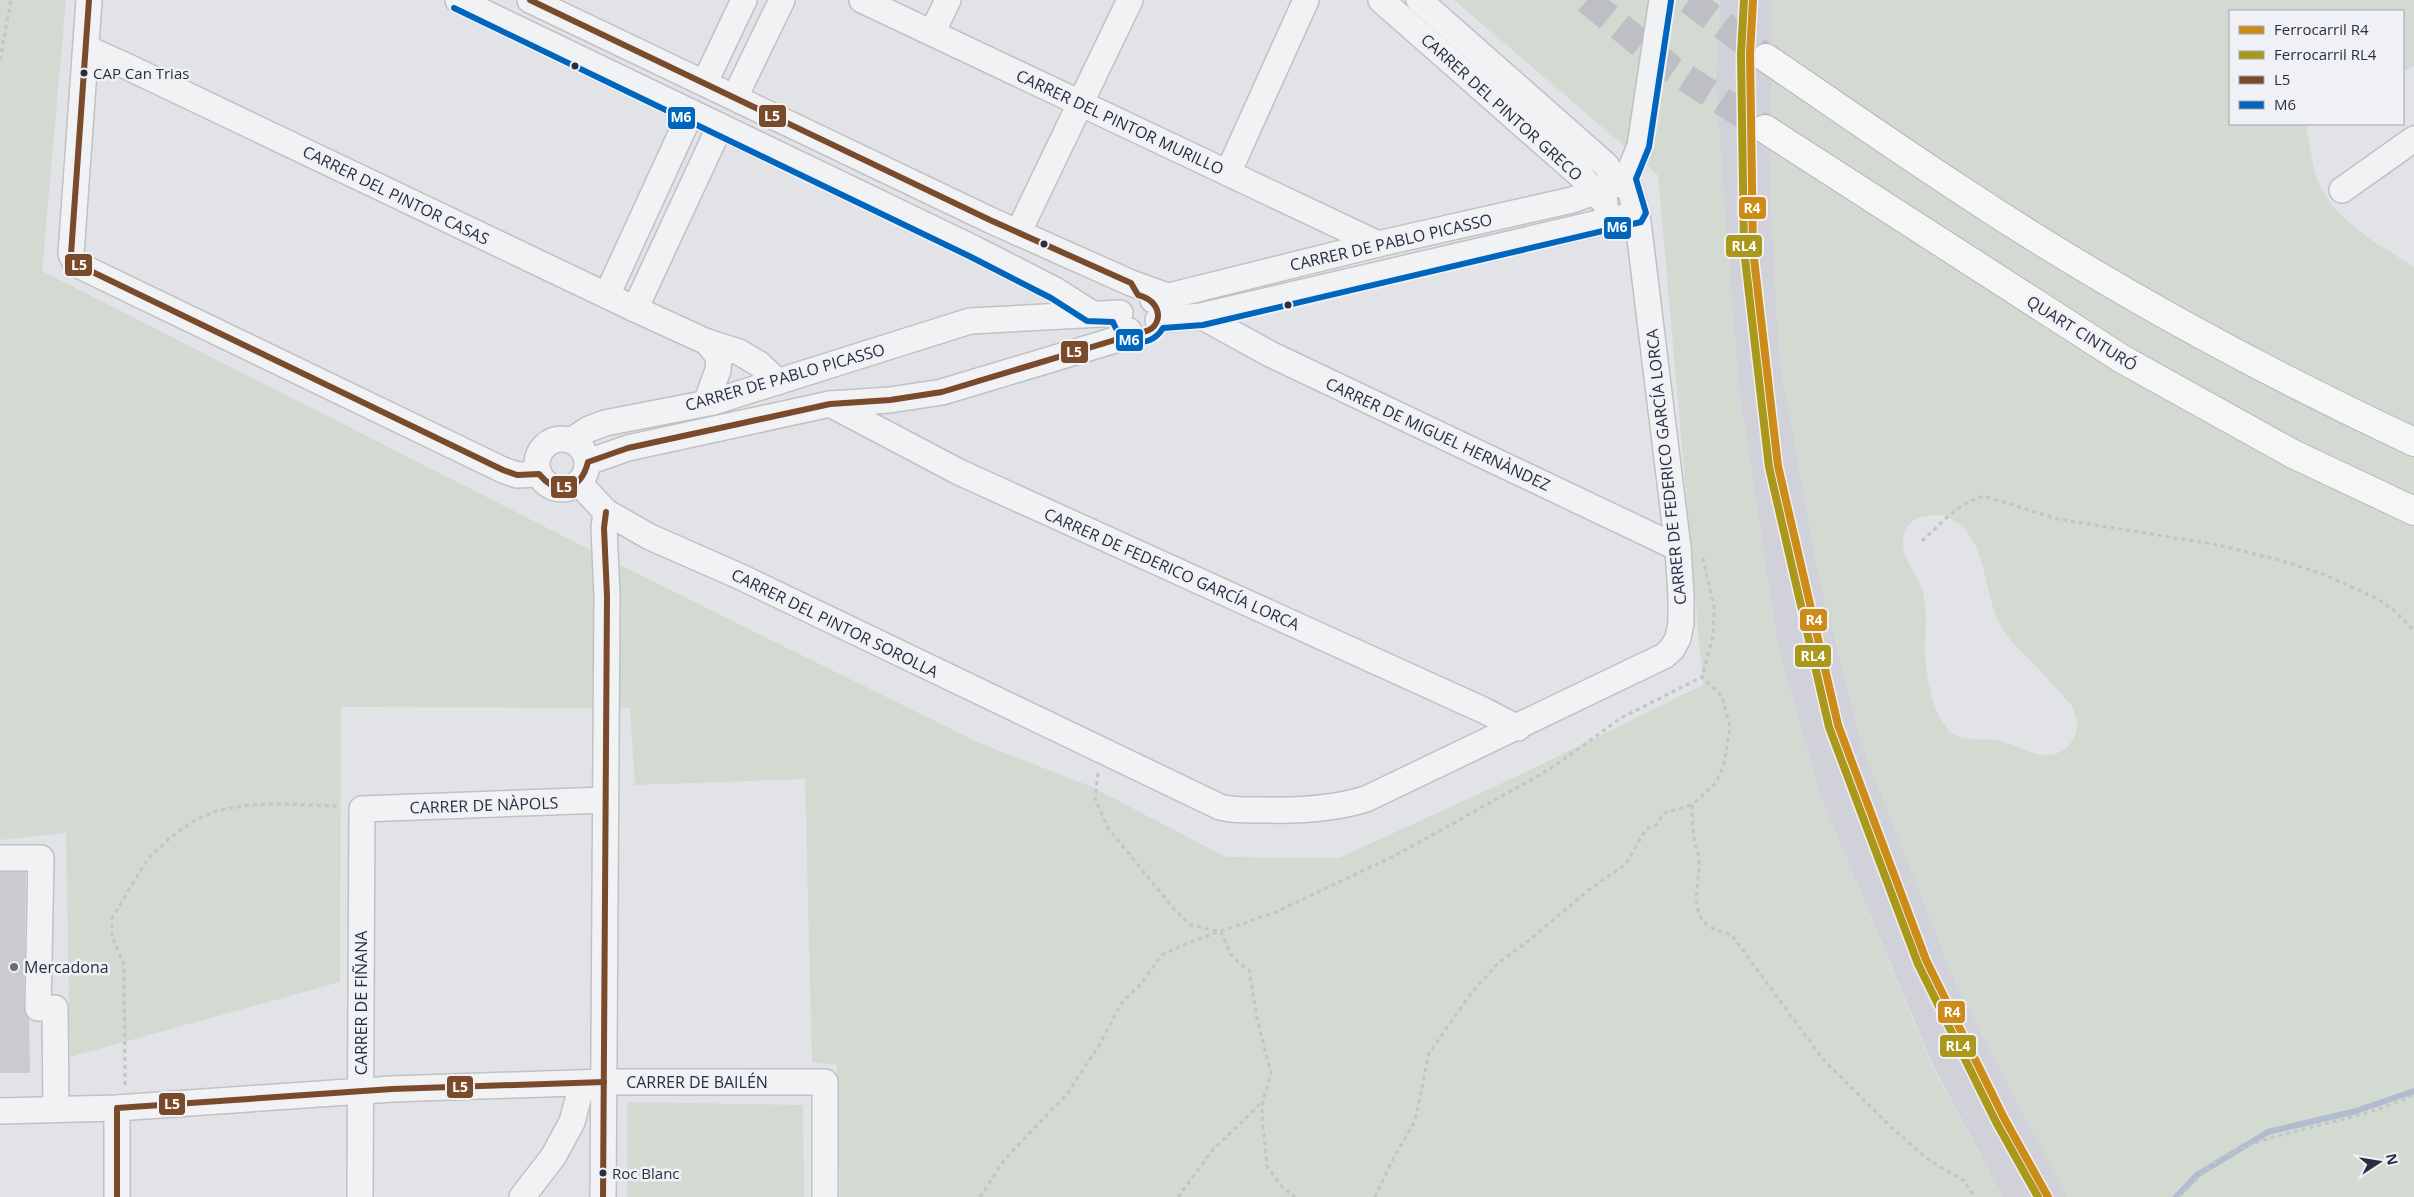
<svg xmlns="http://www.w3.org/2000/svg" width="2414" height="1197" viewBox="0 0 2414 1197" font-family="'Open Sans',sans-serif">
<rect width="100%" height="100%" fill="#e2e3e6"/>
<polygon fill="#d1d2d9" points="1720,0 1772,0 1771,206 1780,361 1818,572 1864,750 1957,986 2067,1197 2003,1197 1934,1068 1821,798 1778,648 1738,384 1715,82"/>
<g fill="#d2dad2" fill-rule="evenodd">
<polygon points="0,0 66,0 42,271 622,566 977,742 1092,787 1226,857 1339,858 1524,773 1703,685 1658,175 1454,0 1720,0 1715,82 1738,384 1778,648 1821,798 1933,1068 2003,1197 840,1197 837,1065 812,1062 805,779 635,785 630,708 341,707 340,982 70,1057 66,833 0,840"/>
<path d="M1772,0H2414V66L2403,71V11H2230V124H2306C2309,140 2311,157 2315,173C2329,219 2377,243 2414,267V1197H2067L1957,986L1864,750L1818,572L1780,361L1771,206ZM1939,515C1992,527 1979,596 2005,632C2013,645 2025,655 2036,666C2048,679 2060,693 2072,706C2077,718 2080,730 2072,741C2050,771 2023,745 1996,740C1983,738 1963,742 1952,733C1932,715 1926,677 1925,652C1925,629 1929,607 1920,584C1913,567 1897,553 1905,532C1910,516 1925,516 1939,515Z"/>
<polygon points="627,1102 803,1105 804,1197 627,1197"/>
</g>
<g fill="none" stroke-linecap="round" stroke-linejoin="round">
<polyline stroke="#b2bcd0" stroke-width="6" points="2176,1197 2197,1175 2268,1132 2356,1111 2414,1091"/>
</g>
<polygon fill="#cacbcf" points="0,872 26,872 24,1008 29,1019 30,1073 0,1073"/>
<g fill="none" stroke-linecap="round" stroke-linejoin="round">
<g stroke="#bdbfc5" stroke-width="28" stroke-dasharray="28 14" stroke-linecap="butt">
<polyline points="1587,0 1672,69 1765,129"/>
<polyline points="1689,0 1766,58"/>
</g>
<defs>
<g id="minor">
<polyline points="89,0 71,254 76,264 503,470 517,475 539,474"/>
<polyline points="458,0 975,249 1055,290 1091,313"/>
<polyline points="530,0 990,220 1131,283 1170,297"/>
<polyline points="862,0 1378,244"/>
<polyline points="1381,0 1580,175 1605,203"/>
<polyline points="1419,0 1606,165 1618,184"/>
<polyline points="932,33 948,0"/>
<polyline points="86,48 128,67 635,309 707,342 739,352 759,364 778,382"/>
<polyline points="705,82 744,0"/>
<polyline points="735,97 782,0"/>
<polyline points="1228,173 1306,0"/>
<polyline points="2342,190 2414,139"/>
<polyline points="1018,233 1130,0"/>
<polyline points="607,295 691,112"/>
<polyline points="1153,300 1378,244 1572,200 1618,184 1627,178"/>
<polyline points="635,309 720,126"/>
<polyline points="1201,316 1270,354 1678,548"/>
<polyline points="1158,320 1201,316 1637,214"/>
<polyline points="706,403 718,370 719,357 707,342"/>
<polyline points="830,404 959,472 1483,710 1518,728"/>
<circle cx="562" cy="464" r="25"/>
<polyline points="572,440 589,429 605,423 713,402 970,321 1120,313"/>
<polyline points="588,462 628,448 830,404 890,400 942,392 1115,340 1129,331"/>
<path d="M579,483L606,512L650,537L741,577L1220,807C1235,811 1250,810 1266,810C1301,811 1333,809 1366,799L1664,656L1672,649L1678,638L1681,623V596L1678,548L1637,214L1627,178L1640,146"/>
<polyline points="0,858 41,858 38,1008 55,1008 56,1109"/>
<polyline points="117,1108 117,1197"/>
<polyline points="0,1111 117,1108 392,1089 604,1082 825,1082 825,1197"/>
<polyline points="360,1197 362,809 605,800"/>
<polyline points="522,1197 553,1157 572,1122 582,1084"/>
<polyline points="603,1197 607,596 604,528 606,512"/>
</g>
<g id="highway">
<path d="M1766,58C1831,102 1895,147 1961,190C2104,285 2258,369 2414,442"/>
<polyline points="1765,129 2122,359 2293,454 2414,511"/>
</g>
</defs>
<use href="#minor" stroke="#c0c1c4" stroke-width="28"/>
<use href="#highway" stroke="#b5b6bb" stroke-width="30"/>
<g stroke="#c3c4c8" stroke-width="3" stroke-dasharray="4 4" stroke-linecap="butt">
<polyline points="0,60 11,0"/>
<path d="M1922,541C1941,524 1958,503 1984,496L2058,519L2219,545L2283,561L2323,574L2378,599L2396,612L2414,631"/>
<path d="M1703,558L1714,607L1713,636L1702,677L1722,696L1730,727L1724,764L1716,783L1692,805C1692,818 1693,831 1695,844C1696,849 1699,855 1699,860C1700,893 1682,925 1731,934L1822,1058L1891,1127L1930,1161L1963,1180L1975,1197"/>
<polyline points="1098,773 1095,799 1108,828 1174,909 1191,925 1221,932 1233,958 1249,970 1257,1019 1271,1073 1263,1101 1262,1116 1267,1166 1283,1188 1295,1197"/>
<polyline points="125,1085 124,965 112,936 112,918 147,860 171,837 195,820 219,810 249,805 280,804 339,806"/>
<polyline points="980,1197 1005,1159 1067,1094 1098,1047 1122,1002 1139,986 1162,955 1190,942 1276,912 1400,853 1550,769 1621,718 1702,677"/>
<polyline points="1178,1197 1212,1151 1263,1101"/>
<polyline points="1375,1197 1393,1159 1415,1121 1429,1053 1470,995 1498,963 1522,946 1590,889 1626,864 1646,829 1656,825 1664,813 1691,805"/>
<path d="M2178,1197C2190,1186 2214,1160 2227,1154C2287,1127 2355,1123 2414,1095"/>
</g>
<use href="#minor" stroke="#f1f2f4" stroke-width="25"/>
<use href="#highway" stroke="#f6f6f6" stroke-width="28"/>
<defs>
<polyline id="minor-bridge" points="1640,146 1662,0"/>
</defs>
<use href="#minor-bridge" stroke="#c0c1c4" stroke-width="28" stroke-linecap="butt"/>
<use href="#minor-bridge" stroke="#f1f2f4" stroke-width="25"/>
<defs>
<g id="bus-1">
<path d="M89,0L71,254L76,264L503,470L517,475L539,474C558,497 581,490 588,462L628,448L830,404L890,400L942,392L1115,340L1129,331C1161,340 1170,303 1138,295L1131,283L990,220L530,0"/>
<polyline points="117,1197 117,1108 392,1089 604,1082"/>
<polyline points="603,1197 607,596 604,528 606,512"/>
</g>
<path id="bus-2" d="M454,8L971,257L1051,298L1087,321L1113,322C1121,345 1150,350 1163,328L1203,325L1641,222L1646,213L1636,179L1649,147L1671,1"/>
</defs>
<use href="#bus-1" stroke="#f0f1f6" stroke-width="10"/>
<use href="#bus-2" stroke="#f0f1f6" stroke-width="10"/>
<use href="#bus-1" stroke="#7a4b2a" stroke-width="6"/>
<use href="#bus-2" stroke="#0065bd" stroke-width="6"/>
<defs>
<polyline id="rail-1" points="1753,0 1750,54 1753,250 1778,466 1838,725 1926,960 2004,1118 2048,1197"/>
<polyline id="rail-2" points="1744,0 1741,54 1744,250 1769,467 1829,727 1918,964 1996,1122 2038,1197"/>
</defs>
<use href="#rail-1" stroke="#f0f1f6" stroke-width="11"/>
<use href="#rail-2" stroke="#f0f1f6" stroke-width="11"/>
<use href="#rail-1" stroke="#cd8c17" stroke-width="8"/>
<use href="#rail-2" stroke="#aa981b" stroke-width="8"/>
</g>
<g fill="#2a2e3f" stroke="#f0f1f6" stroke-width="2">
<circle cx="575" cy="66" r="4.5"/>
<circle cx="84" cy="73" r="4.5"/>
<circle cx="1044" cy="244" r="4.5"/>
<circle cx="1288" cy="305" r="4.5"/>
<circle cx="603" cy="1173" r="4.5"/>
</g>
<circle fill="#6a6d79" stroke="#f0f1f6" stroke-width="2" cx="14" cy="967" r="5"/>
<g text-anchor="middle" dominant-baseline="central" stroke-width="5" stroke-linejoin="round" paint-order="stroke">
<g font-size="15" fill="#2a2e3f" stroke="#f0f1f6" text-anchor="start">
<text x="93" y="73">CAP Can Trias</text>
<text x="612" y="1173">Roc Blanc</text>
</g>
<g font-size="16" fill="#2a2e3f" stroke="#f0f1f6">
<text transform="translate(1502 107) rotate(42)">CARRER DEL PINTOR GRECO</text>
<text transform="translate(1120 122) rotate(25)">CARRER DEL PINTOR MURILLO</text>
<text transform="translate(396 195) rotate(26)">CARRER DEL PINTOR CASAS</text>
<text transform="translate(1391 242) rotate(-13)">CARRER DE PABLO PICASSO</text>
<text transform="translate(2082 333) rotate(32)">QUART CINTURÓ</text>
<text transform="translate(785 377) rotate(-16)">CARRER DE PABLO PICASSO</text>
<text transform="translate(1438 434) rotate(25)">CARRER DE MIGUEL HERNÀNDEZ</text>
<text transform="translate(1666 467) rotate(-96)">CARRER DE FEDERICO GARCÍA LORCA</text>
<text transform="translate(1172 569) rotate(24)">CARRER DE FEDERICO GARCÍA LORCA</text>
<text transform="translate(835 623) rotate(26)">CARRER DEL PINTOR SOROLLA</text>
<text transform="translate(484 805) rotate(-2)">CARRER DE NÀPOLS</text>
<text transform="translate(361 1003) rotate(-90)">CARRER DE FIÑANA</text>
<text x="697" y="1082">CARRER DE BAILÉN</text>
</g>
<g font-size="16" fill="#2a2e3f" stroke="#f0f1f6" text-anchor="start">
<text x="24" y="967">Mercadona</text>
</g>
</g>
<g stroke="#f0f1f6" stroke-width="2">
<rect x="758" y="104" width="29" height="24" rx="5" fill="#7a4b2a"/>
<rect x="667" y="106" width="29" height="24" rx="5" fill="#0065bd"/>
<rect x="1738" y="196" width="29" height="24" rx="5" fill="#cd8c17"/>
<rect x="1603" y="216" width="29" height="24" rx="5" fill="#0065bd"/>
<rect x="1725" y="234" width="38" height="24" rx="5" fill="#aa981b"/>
<rect x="64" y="253" width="29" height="24" rx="5" fill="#7a4b2a"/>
<rect x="1115" y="328" width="29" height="24" rx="5" fill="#0065bd"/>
<rect x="1060" y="340" width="29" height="24" rx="5" fill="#7a4b2a"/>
<rect x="550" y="475" width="28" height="24" rx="5" fill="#7a4b2a"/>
<rect x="1799" y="608" width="29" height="24" rx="5" fill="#cd8c17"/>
<rect x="1794" y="644" width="38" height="24" rx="5" fill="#aa981b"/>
<rect x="1937" y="1000" width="29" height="24" rx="5" fill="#cd8c17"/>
<rect x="1939" y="1034" width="38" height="24" rx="5" fill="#aa981b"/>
<rect x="446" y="1075" width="28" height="24" rx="5" fill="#7a4b2a"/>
<rect x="158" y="1092" width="28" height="24" rx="5" fill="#7a4b2a"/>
</g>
<g font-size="14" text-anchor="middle" font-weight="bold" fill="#fff">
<text x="772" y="121">L5</text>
<text x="681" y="122">M6</text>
<text x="1752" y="213">R4</text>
<text x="1617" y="232">M6</text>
<text x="1744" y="251">RL4</text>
<text x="79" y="270">L5</text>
<text x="1129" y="345">M6</text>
<text x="1074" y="357">L5</text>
<text x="564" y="492">L5</text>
<text x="1814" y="625">R4</text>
<text x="1813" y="661">RL4</text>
<text x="1952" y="1017">R4</text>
<text x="1958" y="1051">RL4</text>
<text x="460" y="1092">L5</text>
<text x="172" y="1109">L5</text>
</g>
<rect x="2229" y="10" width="175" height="115" fill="#f0f1f6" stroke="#a1a3ad"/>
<rect x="2239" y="26" width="25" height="8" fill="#cd8c17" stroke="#a1a3ad"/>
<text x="2274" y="35" font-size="15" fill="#2a2e3f">Ferrocarril R4</text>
<rect x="2239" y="51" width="25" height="8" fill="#aa981b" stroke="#a1a3ad"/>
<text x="2274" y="60" font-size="15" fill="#2a2e3f">Ferrocarril RL4</text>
<rect x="2239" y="76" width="25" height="8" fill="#7a4b2a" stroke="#a1a3ad"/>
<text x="2274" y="85" font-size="15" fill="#2a2e3f">L5</text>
<rect x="2239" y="101" width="25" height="8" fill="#0065bd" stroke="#a1a3ad"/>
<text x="2274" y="110" font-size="15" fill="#2a2e3f">M6</text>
<g transform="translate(2379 1162) rotate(78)" stroke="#f0f1f6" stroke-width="4" paint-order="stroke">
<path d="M0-4L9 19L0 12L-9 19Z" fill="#2a2e3f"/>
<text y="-8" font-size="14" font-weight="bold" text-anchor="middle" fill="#2a2e3f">N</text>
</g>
</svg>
